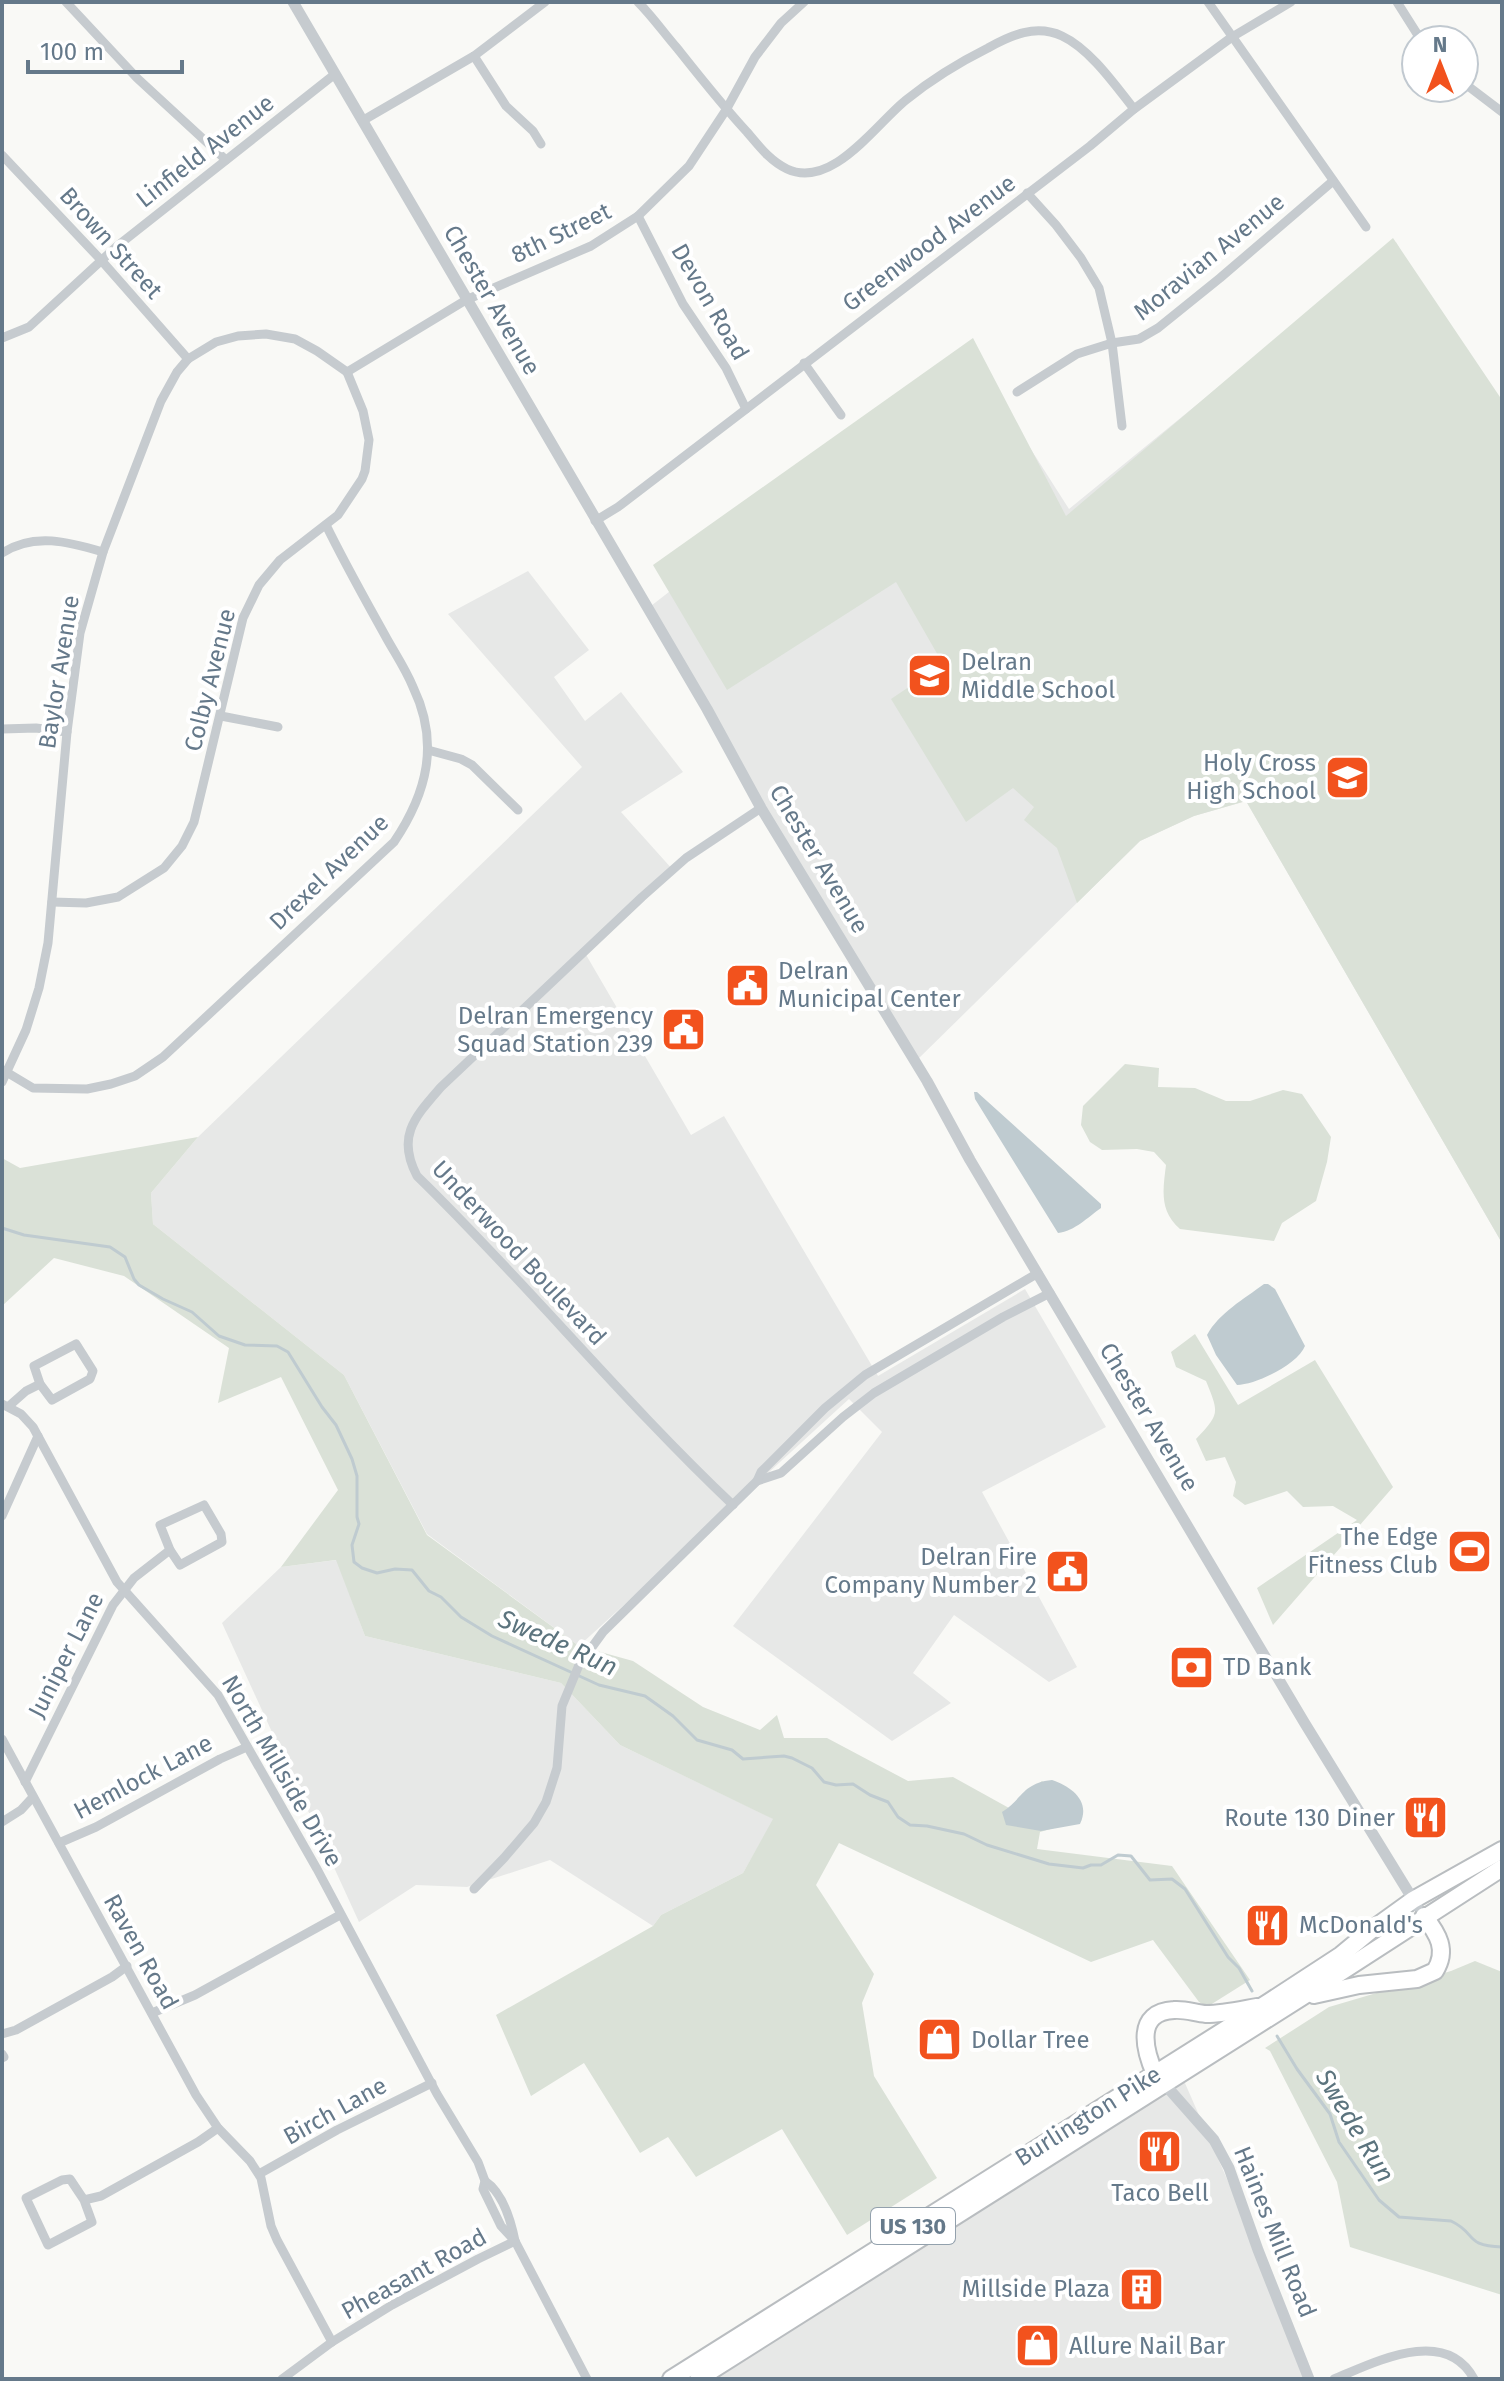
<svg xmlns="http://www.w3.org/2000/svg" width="1504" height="2381" viewBox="0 0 1504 2381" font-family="'Fira Sans',sans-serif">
<rect width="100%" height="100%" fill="#f9f9f6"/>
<g fill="#e7e8e7">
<polygon points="1396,242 1446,331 1502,1243 1246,801 1194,816 1140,841 915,1062 647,609 972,357 1069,509"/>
<polygon points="528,571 589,650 554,677 585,721 621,692 683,772 621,812 673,870 585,953 691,1135 724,1116 878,1376 1025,1289 1106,1427 982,1492 1077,1667 1049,1682 954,1615 913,1673 951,1703 892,1741 733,1626 882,1432 849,1399 579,1646 427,1534 344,1375 153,1224 151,1193 198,1137 582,767 448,614"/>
<polygon points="337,1560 365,1636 561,1683 620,1745 774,1819 743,1873 661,1915 653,1926 550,1860 467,1887 416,1885 359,1922 222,1623 281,1567"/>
<polygon points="1181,2074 1258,2250 1309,2379 697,2379"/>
</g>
<g fill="#dae1d7">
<polygon points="1393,238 1502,400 1502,1243 1246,801 1194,816 1140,841 1077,903 1057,848 1024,820 1034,807 1013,788 966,822 891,699 943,664 896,582 727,690 653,565 973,338 1066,516"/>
<path d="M1125,1064L1159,1068L1158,1087L1195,1088L1226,1101H1250L1283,1090L1302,1094L1331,1137L1327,1162L1316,1201L1282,1223L1274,1241L1180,1229C1159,1211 1163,1190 1166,1165L1154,1152L1137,1149L1102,1150L1090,1142L1081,1125L1083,1106Z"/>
<polygon points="198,1137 151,1193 153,1224 344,1375 427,1535 579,1646 633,1661 703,1707 760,1730 777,1715 784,1738 827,1738 908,1781 953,1777 1009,1808 1042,1781 1082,1820 1040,1832 1037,1849 1172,1866 1250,1980 1207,2007 1199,2002 1153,1940 1091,1962 839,1843 816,1885 874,1974 862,2003 874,2076 937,2178 847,2235 782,2129 696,2177 668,2137 640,2153 584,2063 531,2096 496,2015 653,1926 661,1915 743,1873 773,1819 620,1745 561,1683 365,1636 336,1560 281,1567 338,1490 281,1377 218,1403 229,1348 124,1276 54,1258 2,1306 2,1158 20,1168"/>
<path d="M1195,1334L1238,1405L1315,1360L1393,1487L1273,1625L1257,1588L1357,1520L1333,1506L1303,1507L1287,1491L1245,1505L1233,1496L1236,1482L1225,1457L1206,1461L1196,1439C1220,1414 1219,1413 1206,1381L1176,1367L1171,1352Z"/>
<polygon points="1475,1961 1502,1972 1502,2295 1350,2247 1337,2182 1270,2051 1265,2048 1329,2007 1451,1971"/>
</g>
<g fill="#bfcbd0">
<path d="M974,1092H977L1101,1204V1208C1088,1217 1075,1231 1058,1233L975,1099Z"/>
<path d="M1264,1284H1268L1275,1289L1305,1346C1298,1364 1256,1385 1237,1385L1216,1355L1207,1335C1219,1313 1244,1299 1264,1284Z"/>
<path d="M1052,1780C1072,1787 1091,1801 1080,1824L1041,1831L1006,1825L1002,1812C1022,1800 1022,1783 1052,1780Z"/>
</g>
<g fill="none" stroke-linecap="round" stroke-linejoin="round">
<g stroke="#bfcbd0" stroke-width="3">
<polyline points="2,1228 24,1235 110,1247 125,1257 134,1279 139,1285 163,1299 192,1312 219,1336 245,1345 277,1346 288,1352 322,1407 336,1425 352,1459 357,1476 357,1517 359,1524 352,1545 354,1562 362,1568 377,1573 395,1569 412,1570 429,1591 441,1597 461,1617 492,1636 599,1685 645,1696 673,1716 697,1740 732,1750 743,1759 784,1756 792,1758 812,1768 824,1782 836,1785 853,1784 870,1795 888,1802 898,1817 910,1825 927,1826 964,1834 987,1845 1049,1864 1083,1868 1091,1865 1101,1865 1118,1855 1131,1856 1150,1880 1172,1879 1185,1889 1228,1957 1239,1968 1252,1991"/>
<path d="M1277,2036L1297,2069L1330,2114L1339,2142L1379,2200L1399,2217L1451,2221C1477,2233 1464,2246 1502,2247"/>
</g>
<defs>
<g id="trunk">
<path d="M1314,1995L1359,1985L1417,1979L1435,1971C1448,1950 1438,1934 1424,1916"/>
<path d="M1155,2074C1144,2049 1135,2012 1174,2010C1185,2009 1195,2013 1206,2014C1223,2014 1240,2010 1257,2007"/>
<polyline points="671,2379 1269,2002 1341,1955 1370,1931 1413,1900 1502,1850"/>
<polyline points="698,2379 1324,1983 1502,1868"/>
</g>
</defs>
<use href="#trunk" stroke="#b9bdc0" stroke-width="20"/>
<g stroke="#c6cbcf" stroke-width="9">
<polyline points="66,2 137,78 226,160"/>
<path d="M638,2C652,16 664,33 677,48C700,77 722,105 747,132C759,146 770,161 787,169C832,190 876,124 906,100C932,79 958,63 988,48C1011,35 1036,24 1062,36C1090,49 1115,85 1134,109"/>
<polyline points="1208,2 1366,227"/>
<polyline points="1397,2 1421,40"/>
<polyline points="474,56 506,106 533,131 541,144"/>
<polyline points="1464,83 1502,112"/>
<polyline points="362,121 474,56 545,2"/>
<polyline points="2,155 101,260 188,359"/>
<polyline points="1027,193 1056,225 1081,258 1099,288 1112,343 1122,426"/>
<polyline points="638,216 683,304 726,368 746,409"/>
<polyline points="2,338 29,327 116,247 335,74"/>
<polyline points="804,363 841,415"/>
<polyline points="347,372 466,300 591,246 638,216 689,166 726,110 755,57 781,23 804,2"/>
<polyline points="1017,392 1077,354 1112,343 1139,339 1158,328 1220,278 1333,181"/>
<polyline points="595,521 618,507 1090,146 1134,109 1232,37 1291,2"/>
<path d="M2,553C34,532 69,542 103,552"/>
<polyline points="221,716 278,727"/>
<polyline points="2,729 36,728 67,732"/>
<polyline points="428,750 461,759 472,765 518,810"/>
<polyline points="52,902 86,903 118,897 164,868 182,846 194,822 243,618 259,585 280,560 338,515 362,479 365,471 369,440 363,411 347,372"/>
<path d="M3,1070L33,1088L87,1089L111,1084L135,1076L163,1057L394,842C427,793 440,743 413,687C406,670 396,655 387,639C366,601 345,564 326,525"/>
<polyline points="2,1082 26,1030 39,988 48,943 67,732 80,633 103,552 161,401 177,372 188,359 216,342 238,336 266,334 295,339 317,351 347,372"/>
<polygon points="76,1344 93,1371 90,1379 52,1400 40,1384 34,1366"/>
<polyline points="2,1404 21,1414 33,1427 117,1582 218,1695 317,1869 437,2094 478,2162 485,2181 483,2189 501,2226 515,2241"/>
<polyline points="9,1406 26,1391 40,1384"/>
<polyline points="757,1481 781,1473 843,1417 874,1393 1003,1317 1050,1293"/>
<polygon points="204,1505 221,1534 222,1542 180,1565 170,1550 160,1525"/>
<path d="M733,1505C623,1401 526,1282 417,1176C396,1136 415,1117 441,1087L642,897L686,858L761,808"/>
<polyline points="2,1516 38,1436"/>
<polyline points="2,1739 196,2095 218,2128 250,2161 261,2178 271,2226 277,2240 332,2342"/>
<polyline points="25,1782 113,1605 134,1578 170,1550"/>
<polyline points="2,1822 21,1810 33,1797"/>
<polyline points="59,1843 96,1827 220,1759 247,1747"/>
<polyline points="474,1889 504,1858 534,1823 546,1802 557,1768 562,1706 579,1665 603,1632 757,1481 761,1472 825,1408 865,1375 1038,1273"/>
<polyline points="152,2013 195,1995 340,1915"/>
<polyline points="2,2034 16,2030 112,1977 127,1966"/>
<polyline points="2,2054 4,2057 2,2058"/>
<polyline points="259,2174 337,2130 432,2083"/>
<path d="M485,2181C503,2193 511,2221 515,2241L587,2379"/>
<polyline points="84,2200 92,2222 48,2245 26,2198 62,2180 70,2179 84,2200 101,2196 198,2142 218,2128"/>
<polyline points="282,2379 332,2342 392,2305 478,2259 515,2241"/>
<path d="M1334,2379C1374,2363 1445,2325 1474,2379"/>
</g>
<g stroke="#c6cbcf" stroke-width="11">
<polyline points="293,2 707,709 761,808 927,1081 970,1160 1304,1722 1417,1906"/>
<polyline points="1161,2080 1214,2140 1229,2168 1258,2250 1309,2379"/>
</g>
<use href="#trunk" stroke="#fff" stroke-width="16"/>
</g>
<defs>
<symbol id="school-square" viewBox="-11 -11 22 22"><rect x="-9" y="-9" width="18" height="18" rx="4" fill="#f2521d" stroke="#fff"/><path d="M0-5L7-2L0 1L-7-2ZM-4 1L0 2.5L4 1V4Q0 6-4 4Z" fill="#fff"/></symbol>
<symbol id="civic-square" viewBox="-11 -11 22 22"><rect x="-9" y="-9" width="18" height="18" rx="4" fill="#f2521d" stroke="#fff"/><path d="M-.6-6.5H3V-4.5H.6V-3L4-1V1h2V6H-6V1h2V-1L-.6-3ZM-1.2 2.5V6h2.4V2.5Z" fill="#fff"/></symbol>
<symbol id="stadium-square" viewBox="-11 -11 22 22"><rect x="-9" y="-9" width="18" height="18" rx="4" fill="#f2521d" stroke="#fff"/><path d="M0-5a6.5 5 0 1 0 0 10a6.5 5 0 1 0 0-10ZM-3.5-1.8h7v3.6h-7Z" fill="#fff"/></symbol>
<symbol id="bank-square" viewBox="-11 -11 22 22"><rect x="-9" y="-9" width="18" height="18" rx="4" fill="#f2521d" stroke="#fff"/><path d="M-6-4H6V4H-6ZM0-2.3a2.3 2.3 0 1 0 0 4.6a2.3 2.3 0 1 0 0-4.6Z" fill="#fff"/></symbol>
<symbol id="restaurant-square" viewBox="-11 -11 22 22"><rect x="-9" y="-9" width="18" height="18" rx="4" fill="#f2521d" stroke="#fff"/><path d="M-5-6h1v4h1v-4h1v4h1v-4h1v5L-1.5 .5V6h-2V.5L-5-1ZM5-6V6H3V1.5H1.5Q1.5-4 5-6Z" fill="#fff"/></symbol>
<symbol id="shop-square" viewBox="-11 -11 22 22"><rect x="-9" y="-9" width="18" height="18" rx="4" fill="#f2521d" stroke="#fff"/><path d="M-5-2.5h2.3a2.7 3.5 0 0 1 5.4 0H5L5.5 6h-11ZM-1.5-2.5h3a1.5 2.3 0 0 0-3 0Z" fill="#fff"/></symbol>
<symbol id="building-square" viewBox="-11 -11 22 22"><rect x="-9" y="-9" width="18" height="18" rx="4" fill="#f2521d" stroke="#fff"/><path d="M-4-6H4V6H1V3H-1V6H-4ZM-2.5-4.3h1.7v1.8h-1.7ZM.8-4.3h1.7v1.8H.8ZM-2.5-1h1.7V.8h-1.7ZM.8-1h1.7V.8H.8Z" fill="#fff"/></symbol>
</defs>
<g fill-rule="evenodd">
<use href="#school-square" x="904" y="650" width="51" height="51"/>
<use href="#school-square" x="1322" y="752" width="51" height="51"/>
<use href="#civic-square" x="722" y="960" width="51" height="51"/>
<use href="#civic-square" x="658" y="1004" width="51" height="51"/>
<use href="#stadium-square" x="1444" y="1526" width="51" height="51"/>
<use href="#civic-square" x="1042" y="1546" width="51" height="51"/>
<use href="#bank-square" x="1166" y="1642" width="51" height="51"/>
<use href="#restaurant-square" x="1400" y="1792" width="51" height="51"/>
<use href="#restaurant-square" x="1242" y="1900" width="51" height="51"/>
<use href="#shop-square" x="914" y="2014" width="51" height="51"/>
<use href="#restaurant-square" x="1134" y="2126" width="51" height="51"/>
<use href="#building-square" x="1116" y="2264" width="51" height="51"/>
<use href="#shop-square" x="1012" y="2320" width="51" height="51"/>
</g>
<g text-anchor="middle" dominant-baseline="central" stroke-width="8" stroke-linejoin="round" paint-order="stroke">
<rect fill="#fff" stroke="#93a1ad" stroke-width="2" x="871" y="2208" width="84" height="36" rx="6"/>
<g font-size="22" font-weight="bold" fill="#65798a">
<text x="913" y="2226">US 130</text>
</g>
<g font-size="24" fill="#65798a" stroke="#fff">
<text transform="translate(205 151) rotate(-38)">Linfield Avenue</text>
<text transform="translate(561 233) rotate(-26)">8th Street</text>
<text transform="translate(111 243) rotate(48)">Brown Street</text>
<text transform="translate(929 243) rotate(-37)">Greenwood Avenue</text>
<text transform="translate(1209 257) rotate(-39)">Moravian Avenue</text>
<text transform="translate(492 300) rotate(60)">Chester Avenue</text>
<text transform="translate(710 302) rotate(60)">Devon Road</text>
<text transform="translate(59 672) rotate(-81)">Baylor Avenue</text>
<text transform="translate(210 680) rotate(-76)">Colby Avenue</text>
<text transform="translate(819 859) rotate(59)">Chester Avenue</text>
<text transform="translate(329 872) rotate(-44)">Drexel Avenue</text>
<text transform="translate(519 1253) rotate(47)">Underwood Boulevard</text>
<text transform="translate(1149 1417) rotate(59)">Chester Avenue</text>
<text transform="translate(66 1655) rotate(-63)">Juniper Lane</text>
<text transform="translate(282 1771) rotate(60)">North Millside Drive</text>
<text transform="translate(143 1777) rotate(-28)">Hemlock Lane</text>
<text transform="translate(141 1952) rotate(61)">Raven Road</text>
<text transform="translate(335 2111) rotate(-29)">Birch Lane</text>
<text transform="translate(1088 2116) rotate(-32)">Burlington Pike</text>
<text transform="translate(1275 2232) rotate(68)">Haines Mill Road</text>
<text transform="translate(414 2274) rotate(-29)">Pheasant Road</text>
</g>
<g font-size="24" fill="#65798a" stroke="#fff" text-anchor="start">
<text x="961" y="662">Delran<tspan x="961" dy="28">Middle School</tspan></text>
<text x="1316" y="763" text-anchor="end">Holy Cross<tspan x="1316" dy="28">High School</tspan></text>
<text x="778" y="971">Delran<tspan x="778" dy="28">Municipal Center</tspan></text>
<text x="653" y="1016" text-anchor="end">Delran Emergency<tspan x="653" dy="28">Squad Station 239</tspan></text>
<text x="1438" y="1537" text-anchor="end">The Edge<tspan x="1438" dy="28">Fitness Club</tspan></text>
<text x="1037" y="1557" text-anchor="end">Delran Fire<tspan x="1037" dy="28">Company Number 2</tspan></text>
<text x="1223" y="1667">TD Bank</text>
<text x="1395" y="1818" text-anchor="end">Route 130 Diner</text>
<text x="1299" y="1925">McDonald's</text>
<text x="971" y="2040">Dollar Tree</text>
<text x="1160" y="2193" text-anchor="middle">Taco Bell</text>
<text x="1110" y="2289" text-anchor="end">Millside Plaza</text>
<text x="1069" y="2346">Allure Nail Bar</text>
</g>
<g font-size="26" font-style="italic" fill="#5c747e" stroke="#fff">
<text transform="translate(558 1643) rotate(24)">Swede Run</text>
<text transform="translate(1355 2126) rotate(59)">Swede Run</text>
</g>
</g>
<rect width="1504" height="2381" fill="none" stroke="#65798a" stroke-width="8"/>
<g transform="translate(1440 64)"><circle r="38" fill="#ffffff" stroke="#c1c9d0" stroke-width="2"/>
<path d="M0-6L14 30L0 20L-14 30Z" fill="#f2521d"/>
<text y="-12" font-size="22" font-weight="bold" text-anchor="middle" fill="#65798a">N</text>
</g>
<path d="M28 60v12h154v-12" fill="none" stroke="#65798a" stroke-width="4"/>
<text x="40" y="60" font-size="24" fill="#65798a" stroke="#ffffff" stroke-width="6" paint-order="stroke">100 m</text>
</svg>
